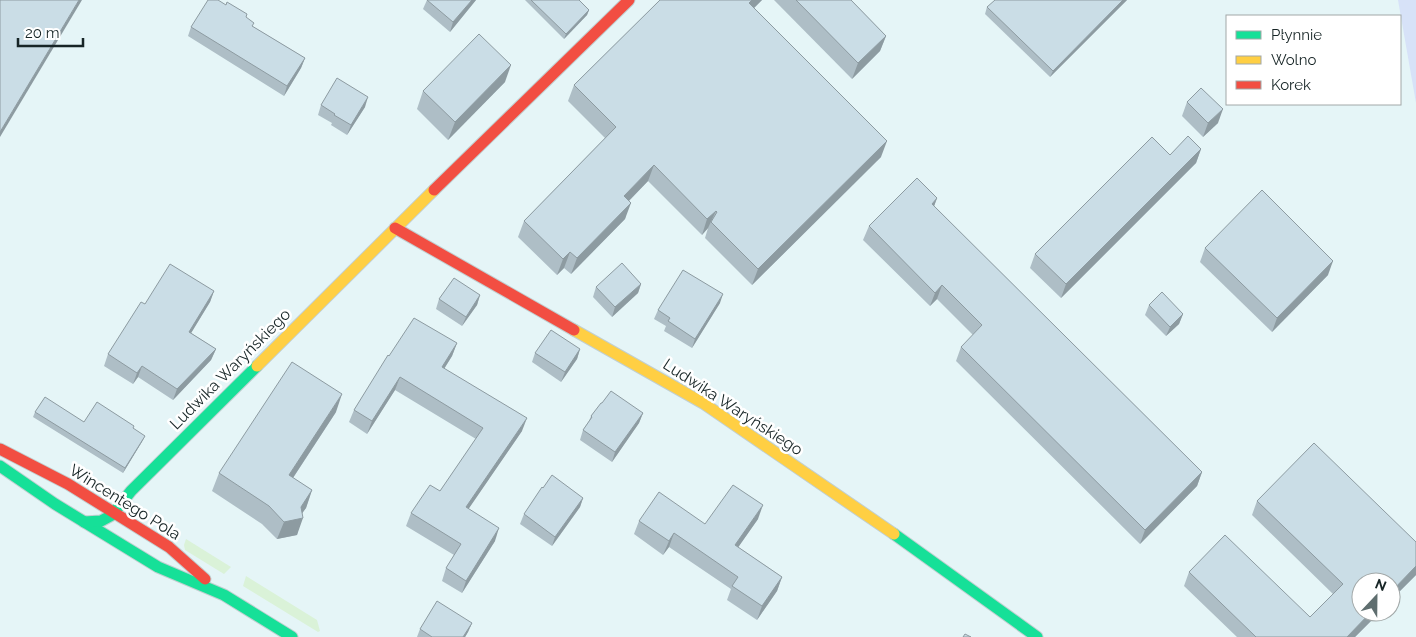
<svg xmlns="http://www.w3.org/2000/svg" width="1416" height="637" viewBox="0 0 1416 637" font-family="Raleway,sans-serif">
<rect width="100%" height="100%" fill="#e5f5f7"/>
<g fill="#daf2d8">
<polygon points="186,539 231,567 224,574 185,550 184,545"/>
<polygon points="246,576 317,620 320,631 318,632 243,586"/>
</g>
<polygon fill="#d7e2f8" points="1398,0 1416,0 1416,103"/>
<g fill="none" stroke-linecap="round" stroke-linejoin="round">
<defs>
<g id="fast">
<polyline points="0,466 55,504 158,567 224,595 292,637"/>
<polyline points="84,522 101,521 112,515 131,491 257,366"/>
<polyline points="894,534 1037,637"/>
</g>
<g id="slow">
<polyline points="574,330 703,403 894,534"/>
<polyline points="257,366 434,190"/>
</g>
<g id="jam">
<polyline points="434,190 629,0"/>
<polyline points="395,228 574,330"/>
<polyline points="0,449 68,484 169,547 205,579"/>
</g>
</defs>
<use href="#fast" stroke="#c1cfd0" stroke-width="13"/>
<use href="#slow" stroke="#c1cfd0" stroke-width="13"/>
<use href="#jam" stroke="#c1cfd0" stroke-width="13"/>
<use href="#fast" stroke="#16e098" stroke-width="11"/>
<use href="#slow" stroke="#ffcf43" stroke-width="11"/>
<use href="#jam" stroke="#f24e42" stroke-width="11"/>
</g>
<g fill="#aebec6">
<polygon points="427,0 476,0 450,32 423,9"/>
<polygon points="525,0 579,0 589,10 587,15 564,39"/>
<polygon points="660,0 762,0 754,8 881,157 752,285 705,238 708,228 702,235 648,181 629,201 625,219 571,274 564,268 557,275 518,237 524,221 605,138 568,101 574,85"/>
<polygon points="774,0 851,0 886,36 880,51 852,79"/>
<polygon points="1127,0 1050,77 985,14 987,7"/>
<polygon points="246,18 252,26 305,58 301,68 284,96 188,36 191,27"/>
<polygon points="505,82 448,140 417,109 423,91"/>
<polygon points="1187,102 1218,123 1203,137 1182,116"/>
<polygon points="321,105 365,107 347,135 331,125 332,123 318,115"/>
<polygon points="1201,149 1196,163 1061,298 1030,268 1035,254"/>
<polygon points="937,198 934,206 1202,472 1197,486 1140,544 956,361 961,347 973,335 937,299 930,306 863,240 869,226"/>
<polygon points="1205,248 1328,275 1272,332 1200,262"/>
<polygon points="641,284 638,293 612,317 593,297 596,287"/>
<polygon points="214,291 210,302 191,333 216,349 211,360 173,400 138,377 133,384 104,366 108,354 145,304"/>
<polygon points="480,295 477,305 462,326 436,309 439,299"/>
<polygon points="720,303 692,348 664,331 666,326 654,319 658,310"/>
<polygon points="1149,305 1183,314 1179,324 1166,336 1145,315"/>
<polygon points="457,343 452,356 444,369 522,431 468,509 495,541 462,593 442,581 446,568 454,555 406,526 411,513 440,491 476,439 395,390 367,434 349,422 354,410 389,356"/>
<polygon points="580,349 577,359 561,382 532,362 535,353"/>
<polygon points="602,403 643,413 639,423 612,462 580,440 583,430 589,421 591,416"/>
<polygon points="35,412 84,422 133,428 143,440 123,473 33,417"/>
<polygon points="336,412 293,478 312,490 306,508 302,513 297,535 277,539 262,524 212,491 219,473"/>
<polygon points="583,498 580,507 552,546 520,524 524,514"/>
<polygon points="1257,501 1416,542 1416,575 1391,600 1361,612 1380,612 1355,637 1237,637 1184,586 1189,572 1310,617 1333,594 1252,515"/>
<polygon points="758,519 738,547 782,577 777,591 757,620 727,600 731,589 669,547 663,555 634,534 639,521 705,524"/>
<polygon points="472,623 468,632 465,637 417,637 420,629"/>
</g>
<g fill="#8d9ba1">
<polygon points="79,0 82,0 0,137 0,132"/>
<polygon points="472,0 476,0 450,32 453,22"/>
<polygon points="752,0 762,0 743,19 749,3"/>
<polygon points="1123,0 1127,0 1050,77 1053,71"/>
<polygon points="589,10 587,15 564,39 566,34"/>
<polygon points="886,36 880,51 852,79 858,63"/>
<polygon points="305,58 301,68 284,96 287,86"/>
<polygon points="511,65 505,82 448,140 455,122"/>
<polygon points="368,97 365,107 347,135 351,125"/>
<polygon points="1223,109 1218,123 1203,137 1208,123"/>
<polygon points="887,141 881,157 752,285 758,269"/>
<polygon points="1201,149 1196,163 1061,298 1066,284"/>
<polygon points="654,165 648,181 618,212 624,196"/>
<polygon points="937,198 932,212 932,204"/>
<polygon points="631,203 625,219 571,274 577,258"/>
<polygon points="716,211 708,228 702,235 707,219"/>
<polygon points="570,252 564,268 557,275 563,259"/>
<polygon points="1333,261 1328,275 1272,332 1277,318"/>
<polygon points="641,284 638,293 612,317 615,307"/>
<polygon points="942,285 937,299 930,306 935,293"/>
<polygon points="214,291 210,302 185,343 189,332"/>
<polygon points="723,294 720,303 692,348 695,339"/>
<polygon points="480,295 477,305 462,326 466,317"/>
<polygon points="1183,314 1179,324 1166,336 1170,327"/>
<polygon points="457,343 452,356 437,380 442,367"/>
<polygon points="216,349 211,360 173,400 177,389"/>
<polygon points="580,349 577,359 561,382 565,372"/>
<polygon points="142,366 138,377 133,384 137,373"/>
<polygon points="400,377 395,390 367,434 372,421"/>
<polygon points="342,394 336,412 283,493 289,475"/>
<polygon points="643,413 639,423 612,462 615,452"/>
<polygon points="527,418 522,431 461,520 466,507"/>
<polygon points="145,436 143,440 123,473 125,468"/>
<polygon points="1202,472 1197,486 1140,544 1145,530"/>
<polygon points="312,490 306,508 298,519 303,518 297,535 277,539 284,522 301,507"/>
<polygon points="583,498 580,507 552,546 555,537"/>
<polygon points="763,505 758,519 730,559 735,545"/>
<polygon points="499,528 495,541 462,593 466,581"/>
<polygon points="674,533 669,547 663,555 669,541"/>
<polygon points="1416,566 1416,575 1391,600 1391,592"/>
<polygon points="782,577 777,591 757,620 762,606"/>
<polygon points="1371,612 1380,612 1355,637 1347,637"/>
<polygon points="472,623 468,632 465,637 463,637"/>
</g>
<g fill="#cadde6" stroke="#8d9ba1">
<polygon points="0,0 79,0 0,132"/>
<polygon points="208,0 218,0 226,5 227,2 247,14 246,17 254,23 252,26 305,58 287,86 191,27"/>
<polygon points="427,0 472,0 453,22"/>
<polygon points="531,0 579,0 589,10 566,34"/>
<polygon points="660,0 752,0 749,3 887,141 758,269 711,222 717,212 716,211 707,219 654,165 624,196 631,203 577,258 570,252 563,259 524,221 616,127 574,85"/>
<polygon points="796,0 851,0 886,36 858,63"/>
<polygon points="995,0 1123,0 1053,71 987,7"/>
<polygon points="479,34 511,65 455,122 423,91"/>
<polygon points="337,78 368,97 351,125 334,115 335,114 321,105"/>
<polygon points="1201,88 1223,109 1208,123 1187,102"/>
<polygon points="1188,136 1201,149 1066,284 1035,254 1152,137 1170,155"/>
<polygon points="917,178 937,198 932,204 1202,472 1145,530 961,347 982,325 942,285 935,293 869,226"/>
<polygon points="1262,190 1333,261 1277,318 1205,248"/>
<polygon points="622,263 641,284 615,307 596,287"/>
<polygon points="170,264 214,291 189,332 216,349 177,389 142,366 137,373 108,354 141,302 145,304"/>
<polygon points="683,270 723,294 695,339 668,321 670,318 658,310"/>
<polygon points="454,278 480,295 466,317 439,299"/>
<polygon points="1162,292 1183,314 1170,327 1149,305"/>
<polygon points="414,318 457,343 442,367 527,418 466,507 499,528 466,581 446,568 461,544 411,513 430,485 440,491 483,428 400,377 372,421 354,410 388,355 389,356"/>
<polygon points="551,330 580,349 565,372 535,353"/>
<polygon points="292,362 342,394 289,475 312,490 301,507 303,518 284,522 269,506 219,473"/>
<polygon points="611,391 643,413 615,452 583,430 592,417 591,416 601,403 602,403"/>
<polygon points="45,397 84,422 97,402 134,426 133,428 145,436 125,468 35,412"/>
<polygon points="1314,443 1416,542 1416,566 1391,592 1391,582 1361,582 1361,612 1371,612 1347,637 1256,637 1189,572 1225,535 1310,617 1343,584 1257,501"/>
<polygon points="552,475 583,498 555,537 524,514 542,487 543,488"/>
<polygon points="733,485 763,505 735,545 782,577 762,606 732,586 738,577 674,533 669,541 639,521 659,492 705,524"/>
<polygon points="437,601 472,623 463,637 432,637 420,629"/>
<polygon points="965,634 971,637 963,637"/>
</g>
<g text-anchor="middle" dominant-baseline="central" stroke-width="5" stroke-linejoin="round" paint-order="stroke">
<g font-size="16" fill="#172526" stroke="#fff">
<text transform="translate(230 369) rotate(-45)">Ludwika Waryńskiego</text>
<text transform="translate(733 407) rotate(33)">Ludwika Waryńskiego</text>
<text transform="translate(125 502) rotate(32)">Wincentego Pola</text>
</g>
</g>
<rect x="1226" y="15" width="175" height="90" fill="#ffffff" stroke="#a2a8a8"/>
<rect x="1236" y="31" width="25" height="8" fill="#16e098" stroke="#a2a8a8"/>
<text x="1271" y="40" font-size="15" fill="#172526">Płynnie</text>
<rect x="1236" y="56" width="25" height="8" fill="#ffcf43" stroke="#a2a8a8"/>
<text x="1271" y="65" font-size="15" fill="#172526">Wolno</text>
<rect x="1236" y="81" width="25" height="8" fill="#f24e42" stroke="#a2a8a8"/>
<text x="1271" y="90" font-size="15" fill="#172526">Korek</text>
<g transform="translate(1376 597) rotate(22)"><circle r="24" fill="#ffffff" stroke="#a2a8a8"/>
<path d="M0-4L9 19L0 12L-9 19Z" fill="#5f6e6f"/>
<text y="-8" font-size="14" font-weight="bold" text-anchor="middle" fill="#172526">N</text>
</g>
<path d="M18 38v8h65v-8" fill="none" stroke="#172526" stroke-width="2.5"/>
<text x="25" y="38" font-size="15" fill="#172526" stroke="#ffffff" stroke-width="4" paint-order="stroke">20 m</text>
</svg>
